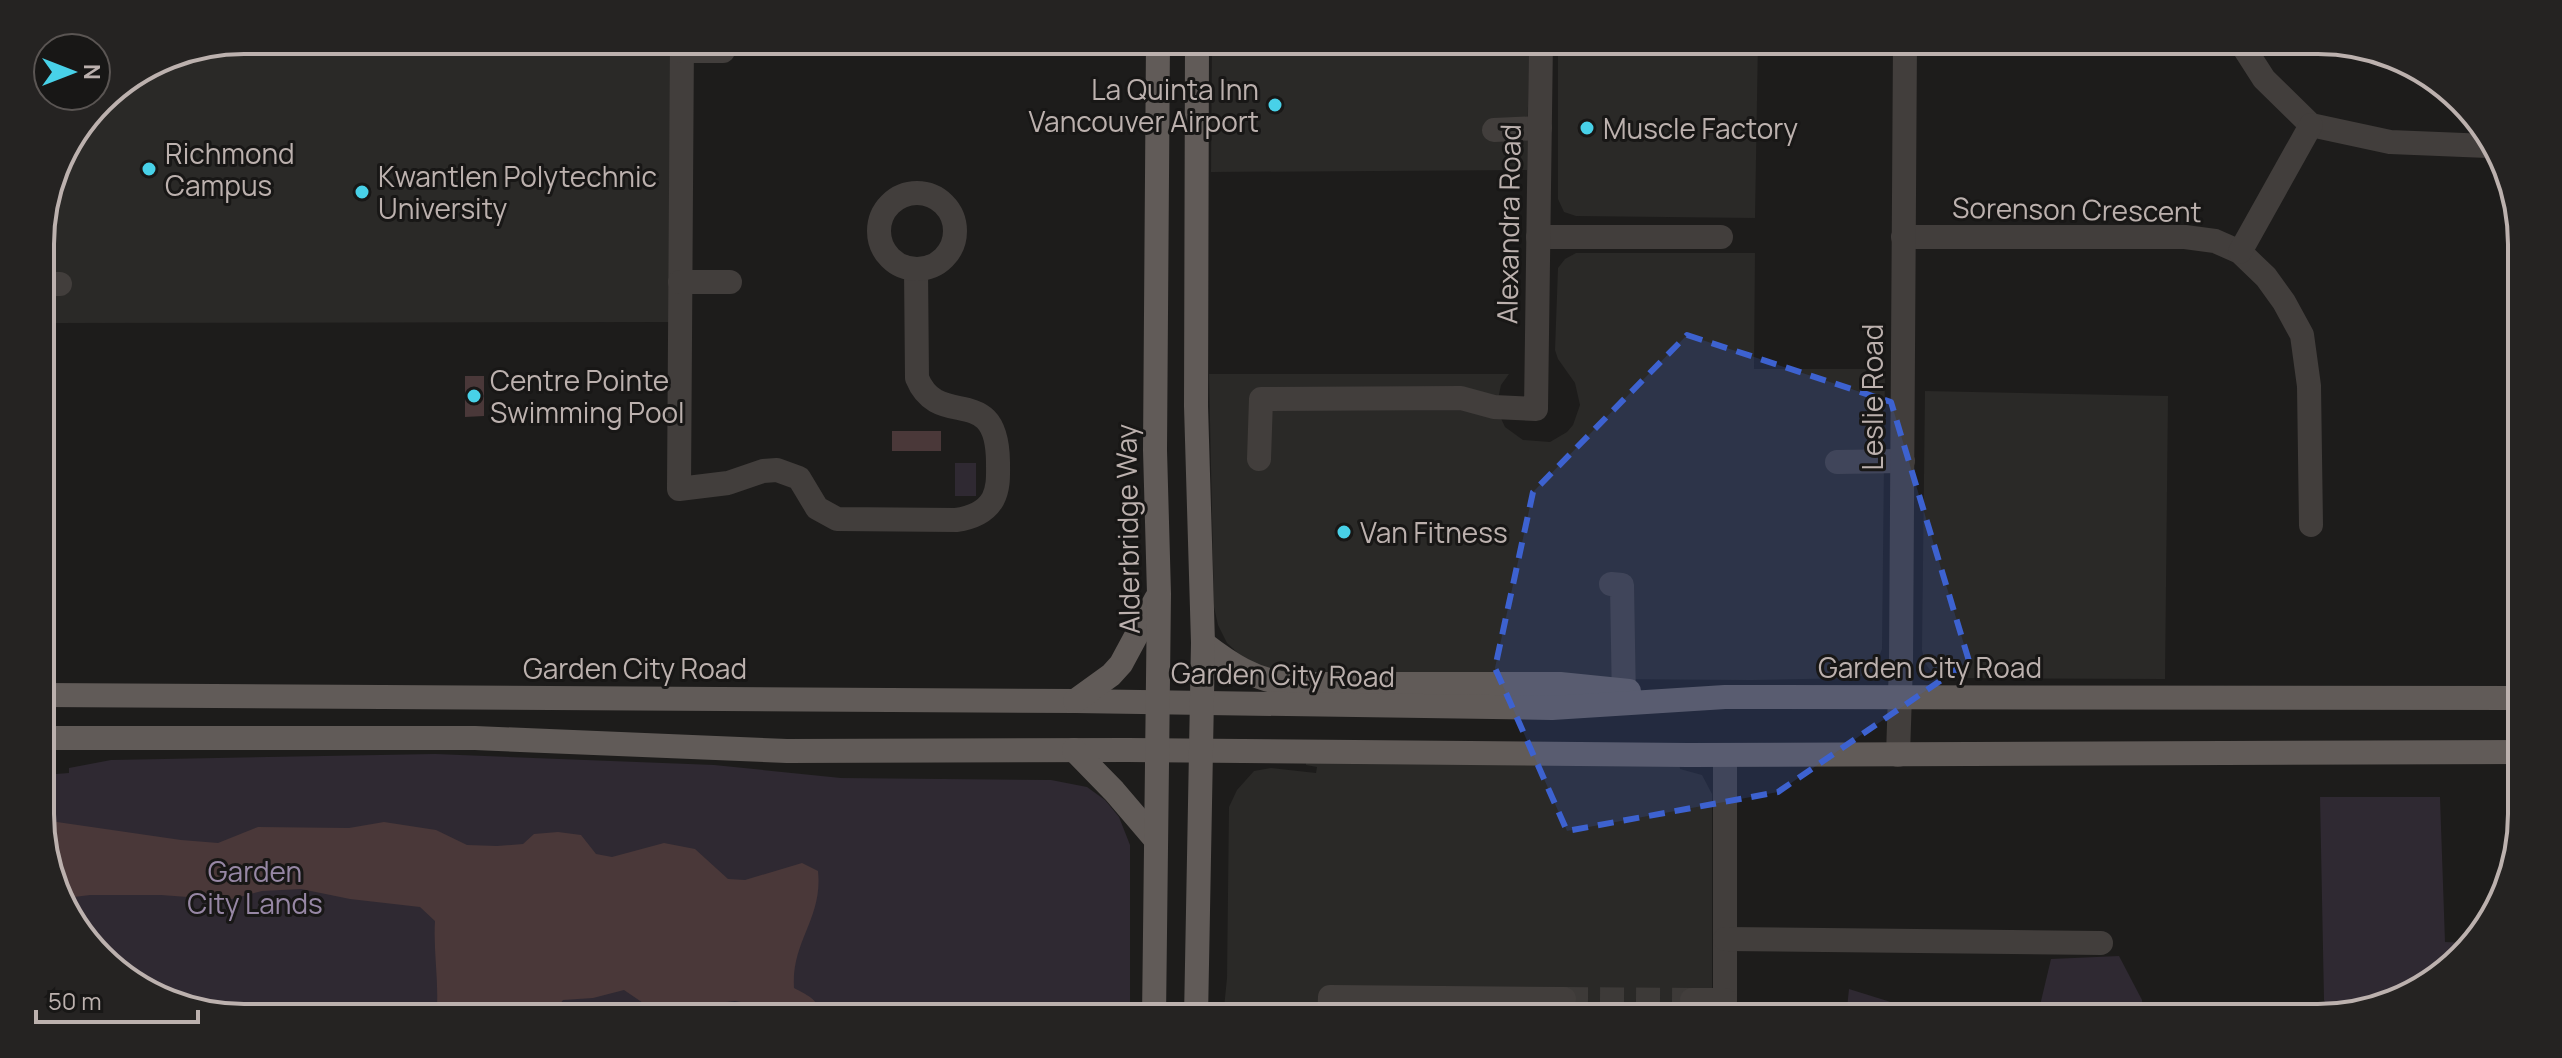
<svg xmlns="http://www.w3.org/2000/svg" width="2562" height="1058" viewBox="0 0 2562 1058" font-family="Manrope,sans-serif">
<rect width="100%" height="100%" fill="#1d1c1b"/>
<g fill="#2a2927">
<polygon points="244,40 676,40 673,322 41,323 40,230 61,154 109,91 166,55"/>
<polygon points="1212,40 1529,40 1527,170 1211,172"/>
<polygon points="1558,40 1758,40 1755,218 1576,216 1564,212 1558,199"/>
<polygon points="1576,253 1755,253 1754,369 1885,369 1882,649 1874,670 1857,678 1751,680 1287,677 1271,674 1240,655 1227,643 1218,625 1214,607 1209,374 1509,374 1501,385 1498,399 1498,412 1505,427 1523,440 1550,442 1567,432 1573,425 1580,405 1575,383 1558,359 1555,350 1558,268 1565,259"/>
<polygon points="1925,391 2168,396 2165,679 1952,678 1936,674 1930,670 1925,663 1922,650"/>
<polygon points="1306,762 1679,762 1680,769 1702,775 1712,794 1712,1018 1223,1018 1227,978 1229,807 1237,790 1254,771 1271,768 1316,773 1317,767 1306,765"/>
</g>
<g fill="#2f2932">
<rect x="1003" y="40" width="90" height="6"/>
<rect x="955" y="463" width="21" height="33"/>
<polygon points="435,754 714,765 841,778 1051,780 1087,787 1105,800 1119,817 1130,845 1130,1018 244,1018 178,1007 90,948 44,853 43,775 69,773 69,768 111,760"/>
<polygon points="2320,797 2440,797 2445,942 2466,943 2442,976 2333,1017 2324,1000"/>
<polygon points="2119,956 2142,1000 2143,1018 2037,1018 2051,959"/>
<polygon points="1849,989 1942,1018 1846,1018"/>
</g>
<g fill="#4a3839">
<polygon points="465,376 484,376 484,416 465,417"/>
<rect x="892" y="431" width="49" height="20"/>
<path d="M57,822L181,840L218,843L258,827L349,828L384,822L436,830L467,845L497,846L523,844L534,834L558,832L581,835L596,854L612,857L664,843L695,849L728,879L745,880L802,863L818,871C823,919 791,941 794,988C809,996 820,1000 821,1018H778L759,1005L735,1001L675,1008L649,1007L624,990L593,998L563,1000L550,1018H436C440,985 433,954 435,921L420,907L350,899L301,889L262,891L228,900L161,895H90L66,898L44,853V823Z"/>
</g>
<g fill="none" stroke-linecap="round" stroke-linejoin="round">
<polyline stroke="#3d3a38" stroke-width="24" stroke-dasharray="24 12" stroke-linecap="butt" points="1564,999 1692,1000"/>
<g stroke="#423e3c" stroke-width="24">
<path d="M682,40L679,489L728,483L763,471L777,470L799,478L817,508L837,519L956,520C971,518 985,513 993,499C999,487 998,475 998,462C997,380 939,432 917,378L916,269"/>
<polyline points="2239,40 2264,79 2311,125 2390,142 2488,146"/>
<polyline points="682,51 723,51"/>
<polyline points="1494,130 1540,128"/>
<circle cx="917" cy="231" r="38"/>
<polyline points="1538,237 1721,237"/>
<polyline points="1903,237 2185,237 2215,241 2240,252 2266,277 2284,302 2302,335 2309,386 2311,525"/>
<polyline points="2240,252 2311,125"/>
<polyline points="680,282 730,282"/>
<polyline points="41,284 60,284"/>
<polyline points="1259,459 1261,399 1461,398 1494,407 1536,409 1541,40"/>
<polyline points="1837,462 1903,461"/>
<polyline points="1611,584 1622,585 1624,703"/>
<polyline points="1725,755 1725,1018"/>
<polyline points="1898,755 1901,663 1905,40"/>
<polyline points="1725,939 2101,943"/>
<polyline points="1692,1000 1725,1000"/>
<polyline points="1329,1018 1330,997 1564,999"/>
</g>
<g stroke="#615b58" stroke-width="24">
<path d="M1203,643C1230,664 1254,680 1289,684H1560L1629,691"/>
<polyline points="43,695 1075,701 1552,708 1725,697 2522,698"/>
<polyline points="1075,701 1111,675 1121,664 1156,599"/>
<polyline points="43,738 475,738 787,751 1128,750 1688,755 2522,752"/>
<polyline points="1074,750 1114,791 1155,839"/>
<polyline points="1154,1018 1159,594 1155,450 1158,40"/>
<polyline points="1196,1018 1203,643 1196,406 1197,40"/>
</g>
</g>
<path fill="#3d62d0" fill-opacity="0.2" stroke="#3d62d0" stroke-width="6" stroke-dasharray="16 10" stroke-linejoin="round" d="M1687,335L1891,402L1969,661L1778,792L1567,831L1495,668L1533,492Z"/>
<g fill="#48d1e8" stroke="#181716" stroke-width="3">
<circle cx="1275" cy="105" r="8"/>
<circle cx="1587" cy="128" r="8"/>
<circle cx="149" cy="169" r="8"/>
<circle cx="362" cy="192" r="8"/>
<circle cx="474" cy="396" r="8"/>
<circle cx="1344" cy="532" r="8"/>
</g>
<g text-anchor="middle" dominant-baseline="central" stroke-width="6" stroke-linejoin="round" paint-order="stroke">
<g font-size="28" fill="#bcb1ae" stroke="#181716" text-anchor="start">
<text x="1259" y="89" text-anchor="end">La Quinta Inn<tspan x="1259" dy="32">Vancouver Airport</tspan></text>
<text x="1603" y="128">Muscle Factory</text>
<text x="165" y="153">Richmond<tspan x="165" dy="32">Campus</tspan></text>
<text x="378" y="176">Kwantlen Polytechnic<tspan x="378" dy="32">University</tspan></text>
<text x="490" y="380">Centre Pointe<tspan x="490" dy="32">Swimming Pool</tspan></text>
<text x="1360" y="532">Van Fitness</text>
</g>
<g font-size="28" fill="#bcb1ae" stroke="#181716">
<text transform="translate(2077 209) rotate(1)">Sorenson Crescent</text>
<text transform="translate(1508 224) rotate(-89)">Alexandra Road</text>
<text transform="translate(1872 397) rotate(-90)">Leslie Road</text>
<text transform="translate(1127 529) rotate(-91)">Alderbridge Way</text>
<text x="1930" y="667">Garden City Road</text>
<text x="635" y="668">Garden City Road</text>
<text transform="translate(1283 674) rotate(1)">Garden City Road</text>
</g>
<g font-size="28" fill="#9787a5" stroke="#181716">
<text x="255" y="871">Garden<tspan x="255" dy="32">City Lands</tspan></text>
</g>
</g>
<path d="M0 0H2562V1058H0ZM244 54H2318A190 190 0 0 1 2508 244V814A190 190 0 0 1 2318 1004H244A190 190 0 0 1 54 814V244A190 190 0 0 1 244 54Z" fill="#252322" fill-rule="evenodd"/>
<path fill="none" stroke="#bcb1ae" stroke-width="4" d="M244 54H2318A190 190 0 0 1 2508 244V814A190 190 0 0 1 2318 1004H244A190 190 0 0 1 54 814V244A190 190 0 0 1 244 54Z"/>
<g transform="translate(72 72) rotate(90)"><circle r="38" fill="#181716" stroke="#5a5553" stroke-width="2"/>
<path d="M0-6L14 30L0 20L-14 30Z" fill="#48d1e8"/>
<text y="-12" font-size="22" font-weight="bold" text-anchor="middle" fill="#bcb1ae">N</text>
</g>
<path d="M36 1010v12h162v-12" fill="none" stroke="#bcb1ae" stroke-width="4"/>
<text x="48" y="1010" font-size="24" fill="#bcb1ae" stroke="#181716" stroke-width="6" paint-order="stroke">50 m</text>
</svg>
